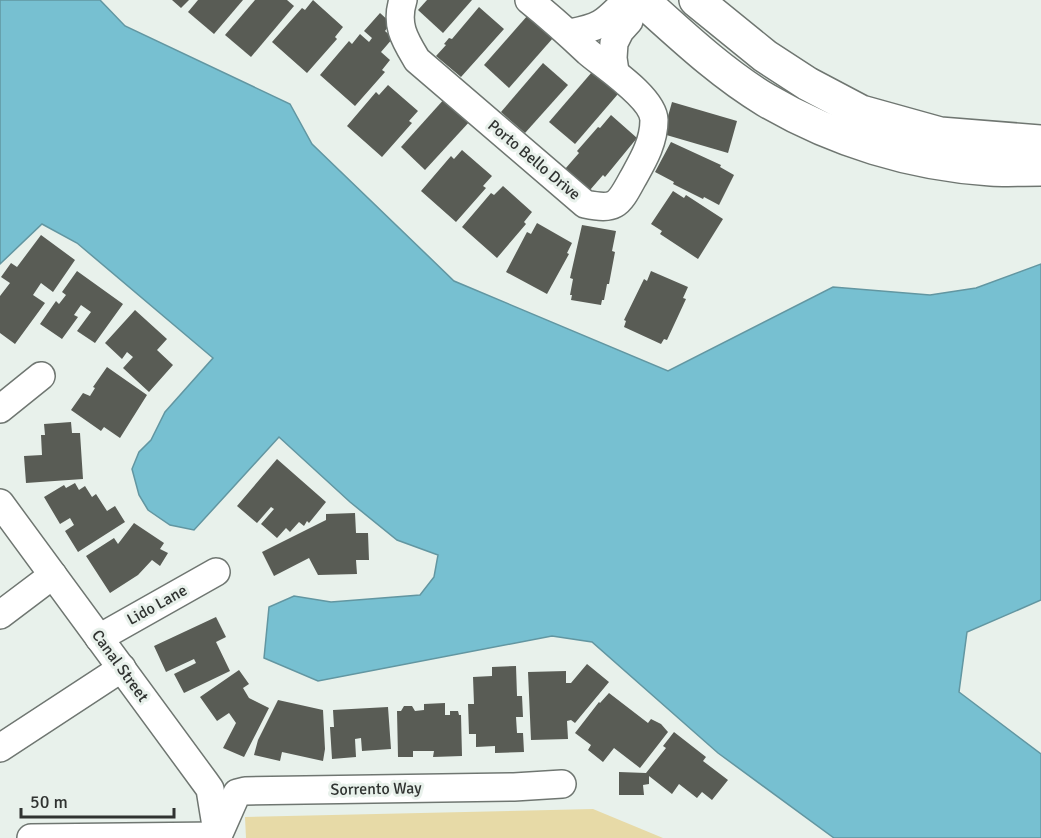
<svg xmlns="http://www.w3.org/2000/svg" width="1041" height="838" viewBox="0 0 1041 838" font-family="Signika,sans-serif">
<rect width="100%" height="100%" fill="#e8f1eb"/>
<polygon fill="#e7daa7" points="593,809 663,838 246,838 245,817"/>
<polygon fill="#77c0d1" stroke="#6296a1" stroke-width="1.5" points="0,0 100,0 125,26 290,104 312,144 454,281 668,371 833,287 930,295 976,288 1041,264 1041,600 967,632 959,692 1041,754 1041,838 834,838 718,753 592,642 552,636 318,681 264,658 269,607 294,596 331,602 420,595 434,577 438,555 397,540 350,502 279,437 194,530 170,525 148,510 139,495 132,469 139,452 151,440 165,412 213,358 77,243 42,224 0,264"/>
<g fill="#595c55">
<polygon points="172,0 189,0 181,8"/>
<polygon points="198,0 243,0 214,34 188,12"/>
<polygon points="255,0 287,0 294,6 251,57 225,35"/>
<polygon points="313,0 343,27 335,37 337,39 307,73 272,42 302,8 305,10"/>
<polygon points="427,0 472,0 443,33 418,10"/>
<polygon points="479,7 504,29 461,77 436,56 446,45 444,44 449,38 452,39"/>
<polygon points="380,13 391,23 385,31 393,38 381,52 390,60 382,70 385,72 355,106 320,75 349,41 352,44 360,34 369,42 372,38 364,31"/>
<polygon points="528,15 553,38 509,88 484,65"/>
<polygon points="543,63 568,85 525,133 501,112"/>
<polygon points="592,72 618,94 575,144 549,122"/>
<polygon points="388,85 418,111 409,121 412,123 382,157 347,126 376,92 379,95"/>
<polygon points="446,97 471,120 425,170 401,147"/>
<polygon points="672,102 737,121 728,153 663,134"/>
<polygon points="611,115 637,138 605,177 603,175 590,190 565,169 579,153 577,151 598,127 600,128"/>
<polygon points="671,142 721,165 720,167 734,175 719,205 704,197 703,199 673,184 674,182 655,172"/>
<polygon points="462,150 492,176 483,186 486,188 456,222 421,191 451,156 454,159"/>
<polygon points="503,186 532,212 524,222 526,224 497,258 462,227 491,193 494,195"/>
<polygon points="673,191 684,198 686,195 723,219 698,259 660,234 662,231 651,224"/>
<polygon points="537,223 572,243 567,253 569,254 547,294 506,272 527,232 531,234"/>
<polygon points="582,225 616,231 612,251 615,252 609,284 607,284 604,300 602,300 601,305 571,300 572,295 570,295 573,279 570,278"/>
<polygon points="41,235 75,260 53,292 41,283 33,295 45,303 15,344 0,333 0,296 10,283 1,277 11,263 17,267"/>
<polygon points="77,271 123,304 95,343 77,331 91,312 81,305 74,315 78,317 62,339 40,324 56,301 59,304 66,295 62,292"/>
<polygon points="651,271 688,287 683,298 686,299 667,340 664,339 661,344 624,327 626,321 624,320 644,279 647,281"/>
<polygon points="135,310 167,339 157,350 173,365 149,392 123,368 133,357 127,352 122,359 105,343"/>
<polygon points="107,367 147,395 120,438 104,427 101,431 71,410 83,393 90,396 95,388 93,387"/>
<polygon points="71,422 72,433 80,433 83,479 26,483 24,456 42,455 41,435 45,435 44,424"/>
<polygon points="277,459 326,502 309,523 307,521 304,526 299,522 290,532 286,528 277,538 261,524 274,509 271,507 257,523 237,506"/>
<polygon points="75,483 79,490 85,486 92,497 96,494 107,511 115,506 125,522 78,552 65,531 74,525 70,518 60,524 44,497 64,485 66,488"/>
<polygon points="355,513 356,533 368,533 369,560 356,560 357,574 318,575 309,558 274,576 262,552 326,520 326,514"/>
<polygon points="134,523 164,543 160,549 168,553 160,566 152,560 138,575 110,593 86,556 114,538 118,544"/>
<polygon points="216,617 226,637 216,642 230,671 184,693 174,674 196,663 194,659 166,672 154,646"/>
<polygon points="587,664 609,682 575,723 571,720 567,721 568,739 531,740 528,672 566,671 566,683 571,683"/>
<polygon points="516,666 517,696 522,696 523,717 516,717 517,733 523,733 524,752 495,753 495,746 476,747 476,734 469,734 468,704 474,704 473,677 492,676 492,667"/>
<polygon points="239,670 249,684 243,688 249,698 269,708 244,757 223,748 236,723 229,713 217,721 200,697"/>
<polygon points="609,693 648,723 651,719 661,724 668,732 640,768 614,748 603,762 588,750 591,745 575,733 599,702 600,703"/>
<polygon points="278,700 323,710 325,749 323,761 282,752 280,761 254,755 258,740"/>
<polygon points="445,703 445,715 450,715 450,711 458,711 459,715 461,715 462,756 433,757 434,751 413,751 413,757 398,757 397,711 401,711 404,706 412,706 415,711 424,710 424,704"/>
<polygon points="388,707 391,749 362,751 361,738 355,739 356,757 332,759 330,727 334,727 333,710"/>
<polygon points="674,732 706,757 703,761 728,780 712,800 702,792 697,798 679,784 672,794 649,776 649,784 643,785 644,795 619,795 619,772 646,773 666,748 663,746"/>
</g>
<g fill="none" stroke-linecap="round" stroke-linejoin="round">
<defs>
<g id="minor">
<path d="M403,0C395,25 405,40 417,60L585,204C615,210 618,206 632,180C642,162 654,143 654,120C653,97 604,66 588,52C569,34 550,17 529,0"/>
<path d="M570,33C602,27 604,23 627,0"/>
<polyline points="615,72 613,58 614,43 620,31 629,21 633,0"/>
<polyline points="0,409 41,376"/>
<polyline points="0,503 205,782 210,789 218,838"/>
<polyline points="0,615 53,575"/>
<polyline points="99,638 216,572"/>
<polyline points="0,748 122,668"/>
<polyline points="218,836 237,793 245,791 514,787 562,784"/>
<polyline points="31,838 218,836"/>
</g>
<g id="major">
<path d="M642,0C681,35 721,73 766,100C834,140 912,164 991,169C1007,170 1024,169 1041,169"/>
<polyline points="696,0 765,56 808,84 861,112 940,134 1041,142"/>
</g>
</defs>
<use href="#minor" stroke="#6f7671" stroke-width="30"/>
<use href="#major" stroke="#6f7671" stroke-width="36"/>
<use href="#minor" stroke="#fff" stroke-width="27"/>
<use href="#major" stroke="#fff" stroke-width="33"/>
</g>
<g text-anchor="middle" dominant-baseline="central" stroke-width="6" stroke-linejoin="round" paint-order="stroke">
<g font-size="16" fill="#303331" stroke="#e8f1eb">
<text transform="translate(534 160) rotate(40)">Porto Bello Drive</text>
<text transform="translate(157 605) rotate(-29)">Lido Lane</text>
<text transform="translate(120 666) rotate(54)">Canal Street</text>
<text transform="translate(376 789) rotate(-1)">Sorrento Way</text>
</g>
</g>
<path d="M21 808v9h153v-9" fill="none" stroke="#303331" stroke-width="3"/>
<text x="30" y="808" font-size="18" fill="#303331" stroke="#e8f1eb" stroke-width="4.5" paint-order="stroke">50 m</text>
</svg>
